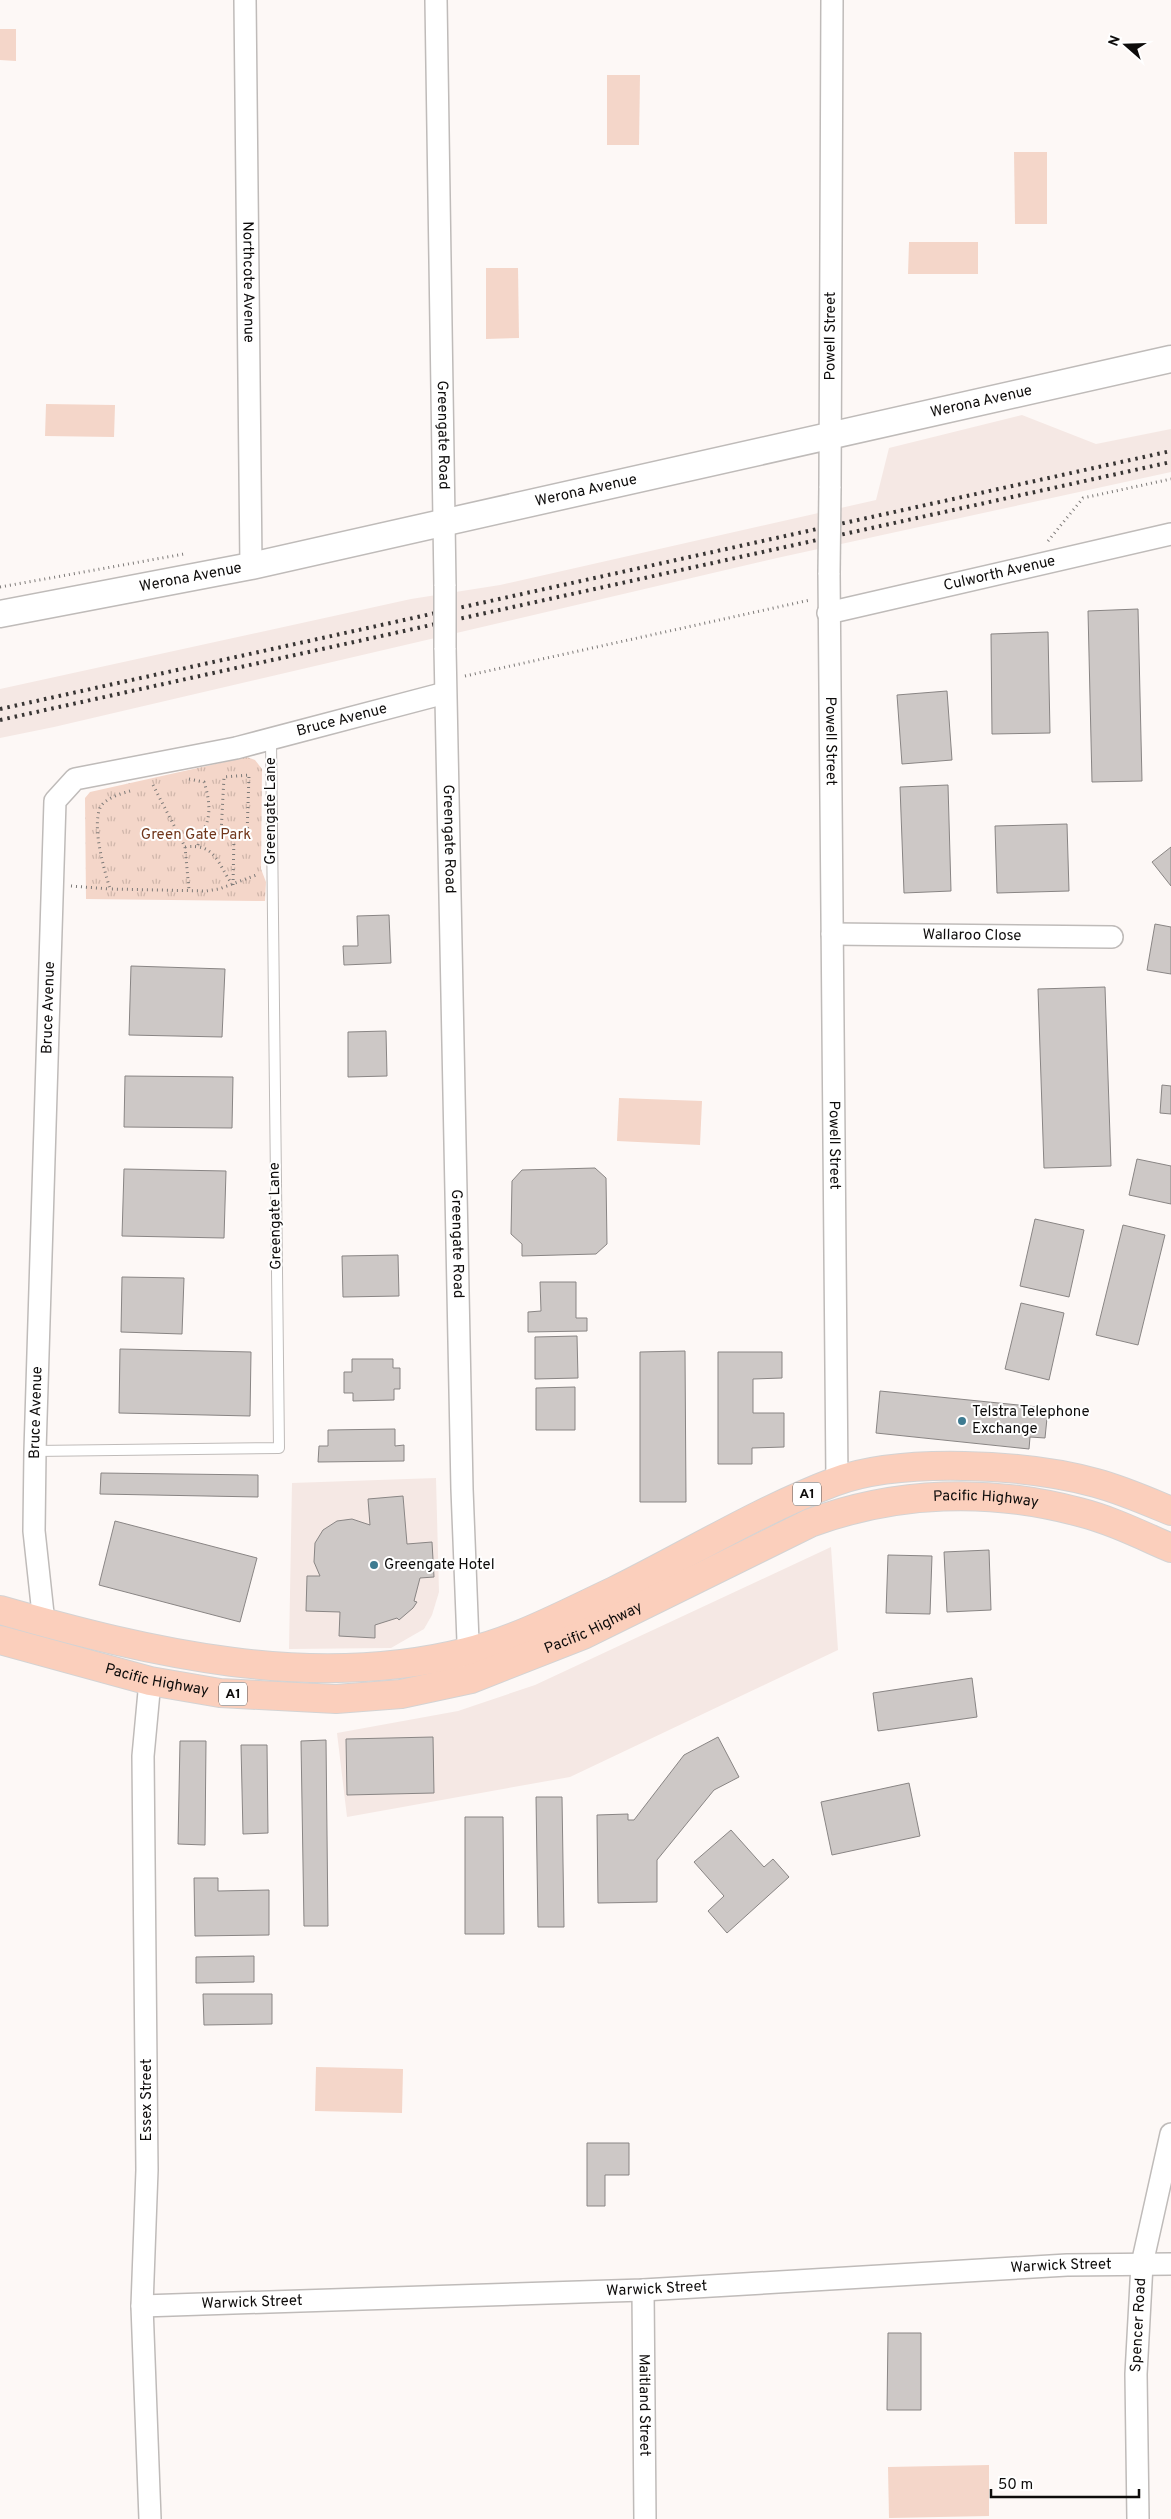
<svg xmlns="http://www.w3.org/2000/svg" width="1171" height="2519" viewBox="0 0 1171 2519" font-family="Overpass,sans-serif">
<defs>
<pattern id="grass-tufts" width="24" height="20" patternUnits="userSpaceOnUse" patternTransform="scale(1.25)"><rect width="24" height="20" fill="#f4d6c9"/><path d="M3 7l-1-3M5 7V3M7 7l1-3M15 17l-1-3M17 17v-4M19 17l1-3" fill="none" stroke="#d0b6ab"/></pattern>
</defs>
<rect width="100%" height="100%" fill="#fdf8f6"/>
<g fill="#f5e8e4">
<polygon points="1022,415 1096,444 1171,429 1171,472 777,558 54,727 0,738 0,689 411,599 500,585 876,500 889,448"/>
<polygon points="436,1478 439,1592 432,1615 424,1629 391,1648 289,1649 292,1483"/>
<polygon points="831,1547 838,1650 570,1777 347,1817 337,1733 458,1711 535,1685"/>
</g>
<polygon fill="url(#grass-tufts)" points="247,757 255,760 262,769 261,869 266,882 265,901 86,899 85,798 90,792"/>
<g fill="#f4d6c9">
<polygon points="0,29 16,29 16,61 0,60"/>
<polygon points="607,75 640,75 639,145 607,145"/>
<polygon points="1014,152 1047,152 1047,224 1015,224"/>
<polygon points="909,242 978,242 978,274 908,274"/>
<polygon points="518,268 519,338 486,339 486,268"/>
<polygon points="46,404 115,405 114,437 45,436"/>
<polygon points="619,1098 702,1101 700,1145 617,1141"/>
<polygon points="316,2067 403,2069 402,2113 315,2111"/>
<polygon points="989,2465 989,2516 889,2518 888,2467"/>
</g>
<g fill="#cdc8c6" stroke="#898584">
<polygon points="1138,609 1142,781 1092,782 1088,611"/>
<polygon points="1048,632 1050,733 992,734 991,634"/>
<polygon points="947,691 952,760 902,764 897,695"/>
<polygon points="948,785 951,891 904,893 900,787"/>
<polygon points="1067,824 1069,891 997,893 995,826"/>
<polygon points="1171,847 1171,886 1152,862"/>
<polygon points="389,915 391,963 344,965 343,946 358,946 357,916"/>
<polygon points="1155,924 1171,927 1171,974 1147,970"/>
<polygon points="131,966 225,969 222,1037 129,1035"/>
<polygon points="1105,987 1111,1166 1044,1168 1038,989"/>
<polygon points="386,1031 387,1076 348,1077 348,1032"/>
<polygon points="125,1076 233,1077 232,1128 124,1127"/>
<polygon points="1162,1085 1171,1086 1171,1114 1160,1113"/>
<polygon points="1137,1159 1171,1166 1171,1204 1129,1195"/>
<polygon points="595,1168 606,1178 607,1244 596,1254 522,1256 522,1244 511,1234 512,1181 522,1170"/>
<polygon points="124,1169 226,1171 224,1238 122,1236"/>
<polygon points="1035,1219 1084,1230 1069,1297 1020,1286"/>
<polygon points="1123,1225 1165,1235 1138,1345 1096,1335"/>
<polygon points="398,1255 399,1296 343,1297 342,1256"/>
<polygon points="122,1277 184,1278 182,1334 121,1332"/>
<polygon points="540,1282 576,1282 576,1318 587,1318 587,1331 528,1332 528,1312 541,1311"/>
<polygon points="1021,1303 1064,1313 1049,1380 1005,1369"/>
<polygon points="577,1336 578,1378 535,1379 535,1337"/>
<polygon points="120,1349 251,1352 250,1416 119,1413"/>
<polygon points="685,1351 686,1502 640,1502 640,1352"/>
<polygon points="718,1352 782,1352 782,1378 753,1379 753,1413 784,1413 784,1447 752,1448 752,1464 718,1464"/>
<polygon points="352,1359 393,1359 393,1368 400,1368 400,1389 394,1389 394,1400 353,1401 353,1393 344,1393 344,1372 352,1372"/>
<polygon points="575,1387 575,1430 536,1430 536,1388"/>
<polygon points="880,1391 1048,1408 1045,1438 1030,1437 1029,1449 876,1433"/>
<polygon points="395,1429 395,1446 404,1445 404,1461 318,1462 319,1446 328,1446 328,1430"/>
<polygon points="101,1473 258,1475 258,1497 100,1494"/>
<polygon points="403,1496 407,1544 432,1542 434,1577 420,1578 414,1601 417,1602 413,1608 399,1620 397,1618 375,1625 375,1638 339,1636 340,1612 306,1611 307,1576 320,1576 314,1562 315,1543 323,1530 337,1521 352,1519 370,1525 368,1499"/>
<polygon points="115,1521 257,1558 240,1622 99,1585"/>
<polygon points="989,1550 991,1610 947,1612 944,1552"/>
<polygon points="888,1555 932,1556 930,1614 886,1613"/>
<polygon points="972,1678 977,1717 878,1731 873,1693"/>
<polygon points="433,1737 434,1793 347,1795 346,1739"/>
<polygon points="718,1737 739,1777 714,1790 657,1860 657,1902 598,1903 597,1815 628,1814 628,1820 634,1820 684,1755"/>
<polygon points="326,1740 328,1926 304,1926 301,1741"/>
<polygon points="180,1741 206,1741 205,1845 178,1844"/>
<polygon points="241,1745 267,1745 268,1833 243,1834"/>
<polygon points="909,1783 920,1836 832,1855 821,1802"/>
<polygon points="536,1797 562,1797 564,1927 538,1927"/>
<polygon points="465,1817 503,1817 504,1934 465,1934"/>
<polygon points="731,1830 764,1867 773,1859 789,1877 727,1933 708,1911 724,1896 694,1862"/>
<polygon points="194,1878 218,1878 218,1891 269,1890 269,1935 195,1936"/>
<polygon points="254,1956 254,1982 196,1983 196,1957"/>
<polygon points="203,1994 272,1994 272,2024 204,2025"/>
<polygon points="587,2143 629,2143 629,2175 605,2175 605,2206 587,2206"/>
<polygon points="888,2333 921,2333 921,2410 887,2410"/>
</g>
<g fill="none" stroke-linecap="round" stroke-linejoin="round">
<defs>
<polyline id="service" points="35,1451 279,1448 271,740"/>
<g id="minor">
<path id="s1" d="M245,0L251,566"/>
<path id="s2" d="M436,0L445,586"/>
<path id="s3" d="M830,488L832,0"/>
<path id="s4" d="M829,573L837,1481"/>
<path id="s5" d="M828,613L1171,534"/>
<path id="s6" d="M445,648L462,1489L469,1667"/>
<path id="s7" d="M832,934L1112,937"/>
<path id="s8" d="M44,1623L34,1531L35,1451L55,801L75,779L236,748L445,693"/>
<path id="s9" d="M643,2290L645,2519"/>
<path id="s10" d="M142,2306L643,2290L1067,2265L1171,2264"/>
<polyline points="150,2519 142,2306 147,2170 143,1756 150,1681"/>
<path id="s11" d="M1138,2519L1136,2374L1142,2264L1171,2134"/>
</g>
<g id="tertiary">
<path id="s12" d="M0,614L251,566L1171,359"/>
</g>
<g id="trunk">
<path d="M0,1610C150,1653 311,1691 466,1652C517,1640 567,1613 614,1591C687,1555 758,1511 834,1482C901,1457 1028,1464 1096,1483C1122,1490 1147,1501 1171,1511"/>
<path id="s13" d="M0,1640L150,1681L220,1693L336,1699L401,1694L471,1679L583,1635L810,1523C896,1491 990,1488 1079,1512C1111,1520 1141,1535 1171,1548"/>
</g>
</defs>
<use href="#service" stroke="#bfbbb9" stroke-width="12"/>
<use href="#minor" stroke="#bfbbb9" stroke-width="24"/>
<use href="#tertiary" stroke="#bfbbb9" stroke-width="29"/>
<use href="#trunk" stroke="#d4d3d3" stroke-width="30"/>
<g stroke="#7d7a78" stroke-width="3" stroke-dasharray="1 4" stroke-linecap="butt">
<polyline points="1048,541 1083,498 1171,479"/>
<polyline points="0,587 184,554"/>
<polyline points="465,676 810,600"/>
<path d="M189,779L204,782C208,794 211,809 207,822C204,831 199,835 198,845"/>
<polyline points="153,785 185,847 189,890"/>
<path d="M130,791C120,794 105,798 100,808C92,828 104,869 110,889L206,891L219,889L259,874"/>
<path d="M185,847C216,843 217,863 232,884"/>
<polyline points="233,885 234,835 247,835 249,775 224,777 221,834 234,835"/>
<polyline points="71,886 110,889"/>
</g>
<use href="#service" stroke="#fff" stroke-width="10"/>
<use href="#minor" stroke="#fff" stroke-width="21"/>
<use href="#tertiary" stroke="#fff" stroke-width="26"/>
<use href="#trunk" stroke="#fbcfbc" stroke-width="28"/>
<g stroke="#383534" stroke-width="4" stroke-dasharray="2.5 5" stroke-linecap="butt">
<polyline points="0,709 1171,451"/>
<polyline points="0,720 1171,462"/>
</g>
<defs>
<g id="minor-bridge">
<polyline points="829,573 830,488"/>
<polyline points="445,648 445,586"/>
</g>
</defs>
<use href="#minor-bridge" stroke="#bfbbb9" stroke-width="24" stroke-linecap="butt"/>
<use href="#minor-bridge" stroke="#fff" stroke-width="21"/>
</g>
<g fill="#3e7b91" stroke="#fff" stroke-width="2">
<circle cx="962" cy="1421" r="5"/>
<circle cx="374" cy="1565" r="5"/>
</g>
<g text-anchor="middle" dominant-baseline="central" stroke-width="4" stroke-linejoin="round" paint-order="stroke">
<g fill="#fff" stroke="#565554" stroke-width="1">
<rect x="793" y="1482.5" width="28" height="23" rx="4"/>
<rect x="219" y="1682.5" width="28" height="23" rx="4"/>
</g>
<g font-size="14" font-weight="bold" fill="#0e0c0b">
<text x="807" y="1494">A1</text>
<text x="233" y="1694">A1</text>
</g>
<g font-size="15" fill="#0e0c0b" stroke="#fff">
<text stroke="none"><textPath href="#s1" startOffset="282">Northcote Avenue</textPath></text>
<text stroke="none"><textPath href="#s3" startOffset="152">Powell Street</textPath></text>
<text stroke="none"><textPath href="#s12" startOffset="1004">Werona Avenue</textPath></text>
<text stroke="none"><textPath href="#s2" startOffset="435">Greengate Road</textPath></text>
<text stroke="none"><textPath href="#s12" startOffset="599">Werona Avenue</textPath></text>
<text stroke="none"><textPath href="#s5" startOffset="176">Culworth Avenue</textPath></text>
<text stroke="none"><textPath href="#s12" startOffset="194">Werona Avenue</textPath></text>
<text stroke="none"><textPath href="#s8" startOffset="1126">Bruce Avenue</textPath></text>
<text stroke="none"><textPath href="#s4" startOffset="168">Powell Street</textPath></text>
<text transform="translate(271 811) rotate(-90)">Greengate Lane</text>
<text stroke="none"><textPath href="#s6" startOffset="191">Greengate Road</textPath></text>
<text stroke="none"><textPath href="#s7" startOffset="140">Wallaroo Close</textPath></text>
<text stroke="none"><textPath href="#s8" startOffset="616">Bruce Avenue</textPath></text>
<text stroke="none"><textPath href="#s4" startOffset="572">Powell Street</textPath></text>
<text transform="translate(276 1216) rotate(-91)">Greengate Lane</text>
<text stroke="none"><textPath href="#s6" startOffset="596">Greengate Road</textPath></text>
<text stroke="none"><textPath href="#s8" startOffset="211">Bruce Avenue</textPath></text>
<text stroke="none"><textPath href="#s13" startOffset="1032">Pacific Highway</textPath></text>
<text stroke="none"><textPath href="#s13" startOffset="612">Pacific Highway</textPath></text>
<text stroke="none"><textPath href="#s13" startOffset="162">Pacific Highway</textPath></text>
<text transform="translate(147 2100) rotate(-90)">Essex Street</text>
<text stroke="none"><textPath href="#s10" startOffset="920">Warwick Street</textPath></text>
<text stroke="none"><textPath href="#s10" startOffset="515">Warwick Street</textPath></text>
<text stroke="none"><textPath href="#s10" startOffset="110">Warwick Street</textPath></text>
<text stroke="none"><textPath href="#s11" startOffset="194">Spencer Road</textPath></text>
<text stroke="none"><textPath href="#s9" startOffset="115">Maitland Street</textPath></text>
</g>
<g font-size="15" fill="#71371c" stroke="#fff">
<text x="196" y="835">Green Gate Park</text>
</g>
<g font-size="15" fill="#0e0c0b" stroke="#fff" text-anchor="start">
<text x="972" y="1412">Telstra Telephone<tspan x="972" dy="17">Exchange</tspan></text>
<text x="384" y="1565">Greengate Hotel</text>
</g>
</g>
<g transform="translate(1126 45) rotate(290)" stroke="#ffffff" stroke-width="4" paint-order="stroke">
<path d="M0-4L9 19L0 12L-9 19Z" fill="#0e0c0b"/>
<text y="-8" font-size="14" font-weight="bold" text-anchor="middle" fill="#0e0c0b">N</text>
</g>
<path d="M991 2489v8h148v-8" fill="none" stroke="#0e0c0b" stroke-width="2.5"/>
<text x="998" y="2489" font-size="15" fill="#0e0c0b" stroke="#ffffff" stroke-width="4" paint-order="stroke">50 m</text>
</svg>
